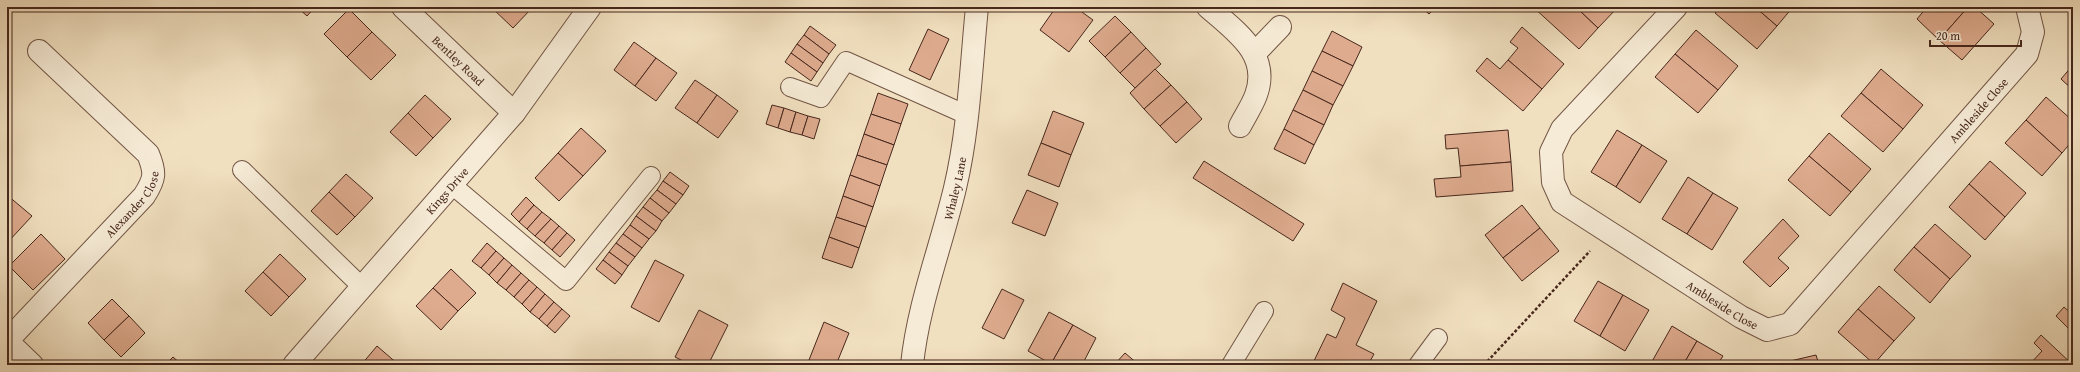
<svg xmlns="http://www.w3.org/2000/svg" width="2080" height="372" viewBox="0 0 2080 372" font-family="'Gentium Book Plus',serif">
<rect width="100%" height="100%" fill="#f1e0c0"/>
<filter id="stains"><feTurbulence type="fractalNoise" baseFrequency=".005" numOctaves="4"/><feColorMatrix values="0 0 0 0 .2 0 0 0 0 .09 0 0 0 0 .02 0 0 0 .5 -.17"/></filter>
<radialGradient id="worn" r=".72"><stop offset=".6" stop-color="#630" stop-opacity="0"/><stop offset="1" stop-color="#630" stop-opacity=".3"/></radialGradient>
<g fill="#deab8e" stroke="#47271c">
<polygon points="297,7 315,7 307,16"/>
<polygon points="491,7 529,7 531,9 513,28"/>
<polygon points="904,7 930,7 930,10"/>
<polygon points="1056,7 1075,7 1093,20 1069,52 1040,30"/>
<polygon points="1421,7 1436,7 1429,14"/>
<polygon points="1533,7 1576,7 1598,28 1579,49"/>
<polygon points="1576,7 1618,7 1598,28"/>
<polygon points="1720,7 1755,7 1777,26 1757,49 1715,13"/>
<polygon points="1755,7 1793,7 1777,26"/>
<polygon points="1927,7 1968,7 1939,40 1917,19"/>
<polygon points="1968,7 1975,7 1994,24 1962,60 1939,40"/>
<polygon points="349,9 372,32 347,57 324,34"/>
<polygon points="1115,16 1131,32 1105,57 1089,41"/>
<polygon points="810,26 836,45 829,54 804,35"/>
<polygon points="1522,27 1564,64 1542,89 1508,60 1518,48 1510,42"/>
<polygon points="928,29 949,39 930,80 909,70"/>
<polygon points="1696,30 1738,66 1718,90 1675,54"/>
<polygon points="1332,31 1362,47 1353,66 1322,51"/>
<polygon points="372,32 396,55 371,80 347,57"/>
<polygon points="1131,32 1146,48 1120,73 1105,57"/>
<polygon points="804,35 829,54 823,63 797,44"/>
<polygon points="634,42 656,58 635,86 614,70"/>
<polygon points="797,44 823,63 817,72 791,53"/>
<polygon points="1146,48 1161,64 1135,88 1120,73"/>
<polygon points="1322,51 1353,66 1343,86 1312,71"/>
<polygon points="791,53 817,72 811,81 785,62"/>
<polygon points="1675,54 1718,90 1698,113 1655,77"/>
<polygon points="656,58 677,73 656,101 635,86"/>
<polygon points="1487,58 1500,69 1508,60 1542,89 1523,111 1476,71"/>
<polygon points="2073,65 2073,90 2061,79"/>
<polygon points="1155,69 1171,85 1144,109 1130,93"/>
<polygon points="1881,69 1923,105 1903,129 1861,93"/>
<polygon points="1312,71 1343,86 1333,105 1303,90"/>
<polygon points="695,80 717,95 697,123 675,108"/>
<polygon points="1171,85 1187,102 1160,126 1144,109"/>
<polygon points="1303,90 1333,105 1324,125 1293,110"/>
<polygon points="878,93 908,104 901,124 871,114"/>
<polygon points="1861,93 1903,129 1883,152 1841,116"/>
<polygon points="425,95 451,119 433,138 408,113"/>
<polygon points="717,95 738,111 718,138 697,123"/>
<polygon points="2046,97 2073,121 2073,140 2062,153 2026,120"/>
<polygon points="1187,102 1202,119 1176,143 1160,126"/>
<polygon points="772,105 784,108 778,128 766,124"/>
<polygon points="784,108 796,112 790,132 778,128"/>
<polygon points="1293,110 1324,125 1314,145 1284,129"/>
<polygon points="1053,111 1084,123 1071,155 1041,143"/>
<polygon points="796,112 808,116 802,135 790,132"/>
<polygon points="408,113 433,138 416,156 390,132"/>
<polygon points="871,114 901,124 894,145 864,134"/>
<polygon points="808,116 820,119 814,139 802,135"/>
<polygon points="2026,120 2062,153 2042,176 2005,143"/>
<polygon points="581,128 606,151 583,176 558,153"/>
<polygon points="1284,129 1314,145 1305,164 1274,149"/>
<polygon points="1508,130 1511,162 1460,166 1458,148 1446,149 1445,135"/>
<polygon points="1617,130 1642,145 1616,187 1591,172"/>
<polygon points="1829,133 1871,169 1851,192 1809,156"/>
<polygon points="864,134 894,145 887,165 857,155"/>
<polygon points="1041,143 1071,155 1059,187 1028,175"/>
<polygon points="1642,145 1667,161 1640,203 1616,187"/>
<polygon points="558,153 583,176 559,201 535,178"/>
<polygon points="857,155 887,165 880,186 850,175"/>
<polygon points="1809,156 1851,192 1830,216 1788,180"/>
<polygon points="1204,161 1304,224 1293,241 1193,178"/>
<polygon points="1990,161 2026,193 2005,217 1969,184"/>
<polygon points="1511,162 1513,191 1436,197 1434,179 1461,177 1460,166"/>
<polygon points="670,172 689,186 683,195 663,181"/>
<polygon points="346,174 373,198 355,217 329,192"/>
<polygon points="850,175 880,186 873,207 843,196"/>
<polygon points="1688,177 1713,193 1687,234 1662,219"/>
<polygon points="663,181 683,195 676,204 657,190"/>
<polygon points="1969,184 2005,217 1985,240 1949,207"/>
<polygon points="657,190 676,204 669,213 650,198"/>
<polygon points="1027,190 1058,203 1045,236 1012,223"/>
<polygon points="329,192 355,217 337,235 311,211"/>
<polygon points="1713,193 1738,208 1712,250 1687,234"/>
<polygon points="7,195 32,216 7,243"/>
<polygon points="843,196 873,207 866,227 836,217"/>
<polygon points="526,197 534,205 519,222 511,214"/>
<polygon points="650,198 669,213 662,221 643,207"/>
<polygon points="534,205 542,212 527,229 519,222"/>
<polygon points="1522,205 1540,228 1503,258 1485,235"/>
<polygon points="643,207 662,221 656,231 636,216"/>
<polygon points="542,212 551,219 535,236 527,229"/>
<polygon points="636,216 656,231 649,239 630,225"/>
<polygon points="836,217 866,227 859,248 829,237"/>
<polygon points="551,219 559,226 544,243 535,236"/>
<polygon points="1783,219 1799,236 1778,258 1789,268 1770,287 1743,262"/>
<polygon points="1935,224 1971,256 1950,279 1914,247"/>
<polygon points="630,225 649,239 642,248 623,234"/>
<polygon points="559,226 567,233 552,250 544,243"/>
<polygon points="1540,228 1559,251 1522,281 1503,258"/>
<polygon points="567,233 575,240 560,257 552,250"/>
<polygon points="41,234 65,259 33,290 9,266"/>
<polygon points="623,234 642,248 635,257 616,243"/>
<polygon points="829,237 859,248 852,268 822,258"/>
<polygon points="487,243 496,251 481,268 472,261"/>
<polygon points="616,243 635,257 628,266 609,252"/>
<polygon points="1914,247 1950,279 1930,303 1894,270"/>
<polygon points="496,251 504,258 489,275 481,268"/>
<polygon points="609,252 628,266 622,275 603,260"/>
<polygon points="280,254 306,279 289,297 263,272"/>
<polygon points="504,258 512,265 497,283 489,275"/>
<polygon points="603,260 622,275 615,284 596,269"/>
<polygon points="655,260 684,275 659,322 631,307"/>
<polygon points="512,265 521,273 506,290 497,283"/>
<polygon points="451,269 476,293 458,311 433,288"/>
<polygon points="263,272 289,297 271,316 245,291"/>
<polygon points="521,273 529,280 514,297 506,290"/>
<polygon points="529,280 537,287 522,304 514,297"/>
<polygon points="1598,281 1623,295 1600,336 1574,321"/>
<polygon points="1343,283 1377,301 1356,345 1374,354 1368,365 1312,365 1327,334 1336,338 1345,318 1331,310"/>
<polygon points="1879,286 1915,318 1894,341 1858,309"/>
<polygon points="537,287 545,294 530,312 522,304"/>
<polygon points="433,288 458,311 441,330 416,306"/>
<polygon points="1002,289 1024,300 1004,339 982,328"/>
<polygon points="545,294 554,302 539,319 530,312"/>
<polygon points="1623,295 1649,310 1625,351 1600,336"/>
<polygon points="112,299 129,316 104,340 88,323"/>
<polygon points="554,302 562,309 547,326 539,319"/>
<polygon points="2064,307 2073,315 2073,333 2056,316"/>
<polygon points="562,309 570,316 555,333 547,326"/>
<polygon points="1858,309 1894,341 1874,364 1838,332"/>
<polygon points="699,310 728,325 708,365 691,365 675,357"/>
<polygon points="1049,312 1073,325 1051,364 1028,351"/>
<polygon points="129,316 145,333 121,357 104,340"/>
<polygon points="824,322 849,333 836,365 807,365"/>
<polygon points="1073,325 1096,338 1082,365 1053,365 1051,364"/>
<polygon points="1672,326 1697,341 1683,365 1650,365"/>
<polygon points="2041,335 2073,365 2030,364 2042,351 2034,343"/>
<polygon points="1697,341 1723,356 1717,365 1683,365"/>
<polygon points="377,346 399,365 361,365"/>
<polygon points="1125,353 1139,365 1114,365"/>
<polygon points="1816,355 1819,365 1787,365 1786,362"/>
<polygon points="173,357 182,365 165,365"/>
</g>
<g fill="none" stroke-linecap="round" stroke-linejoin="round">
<defs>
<g id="service">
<polyline points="790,87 821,98 846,61 967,115"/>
<polyline points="242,170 362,287"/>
<polyline points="451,184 566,281 651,176"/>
<polyline points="1231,365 1264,311"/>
<polyline points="1418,365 1438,338"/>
</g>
<g id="minor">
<path id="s1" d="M403,7L514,113"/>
<path d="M1208,7C1235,31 1271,54 1256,95C1252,106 1245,116 1240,126"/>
<path id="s2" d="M1676,7L1562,129L1551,152L1553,182L1562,202L1741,317L1767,330L1790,324L2027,54L2033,32L2027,7"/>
<polyline points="1255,53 1280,27"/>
<path id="s3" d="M7,341L144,196C155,179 156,173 148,154L39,51"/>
<polyline points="7,341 32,365"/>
<path id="s4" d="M294,365L514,113L590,7"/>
<path id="s5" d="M912,365C918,305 941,247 955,188C969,129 971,67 977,7"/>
</g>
</defs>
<use href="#service" stroke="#725545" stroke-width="20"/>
<use href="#minor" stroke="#725545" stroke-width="24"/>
<polyline stroke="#47271c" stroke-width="2.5" stroke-dasharray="3 2" stroke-linecap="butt" points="1484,365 1590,251"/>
<use href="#service" stroke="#f6ebd6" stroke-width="18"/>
<use href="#minor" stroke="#f6ebd6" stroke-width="22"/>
</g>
<g text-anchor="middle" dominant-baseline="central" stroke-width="4" stroke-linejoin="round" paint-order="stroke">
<g font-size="12" fill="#47271c" stroke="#f6ebd6">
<text stroke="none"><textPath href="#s1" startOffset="77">Bentley Road</textPath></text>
<text stroke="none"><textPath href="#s2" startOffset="795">Ambleside Close</textPath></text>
<text stroke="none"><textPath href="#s5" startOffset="182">Whaley Lane</textPath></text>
<text stroke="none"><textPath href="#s4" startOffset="232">Kings Drive</textPath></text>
<text stroke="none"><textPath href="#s3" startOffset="186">Alexander Close</textPath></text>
<text stroke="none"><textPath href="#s2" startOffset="435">Ambleside Close</textPath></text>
</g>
</g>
<rect width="2080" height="372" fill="none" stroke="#f1e0c0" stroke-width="24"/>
<rect x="8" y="8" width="2064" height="356" fill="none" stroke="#47271c" stroke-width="2"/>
<rect x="12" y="12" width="2056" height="348" fill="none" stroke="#47271c"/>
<path d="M1930 40v6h91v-6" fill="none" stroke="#47271c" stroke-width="2"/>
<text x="1936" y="40" font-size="12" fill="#47271c" stroke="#f6ebd6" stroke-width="3" paint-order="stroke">20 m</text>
<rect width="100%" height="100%" filter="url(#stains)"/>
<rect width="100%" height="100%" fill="url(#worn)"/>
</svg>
